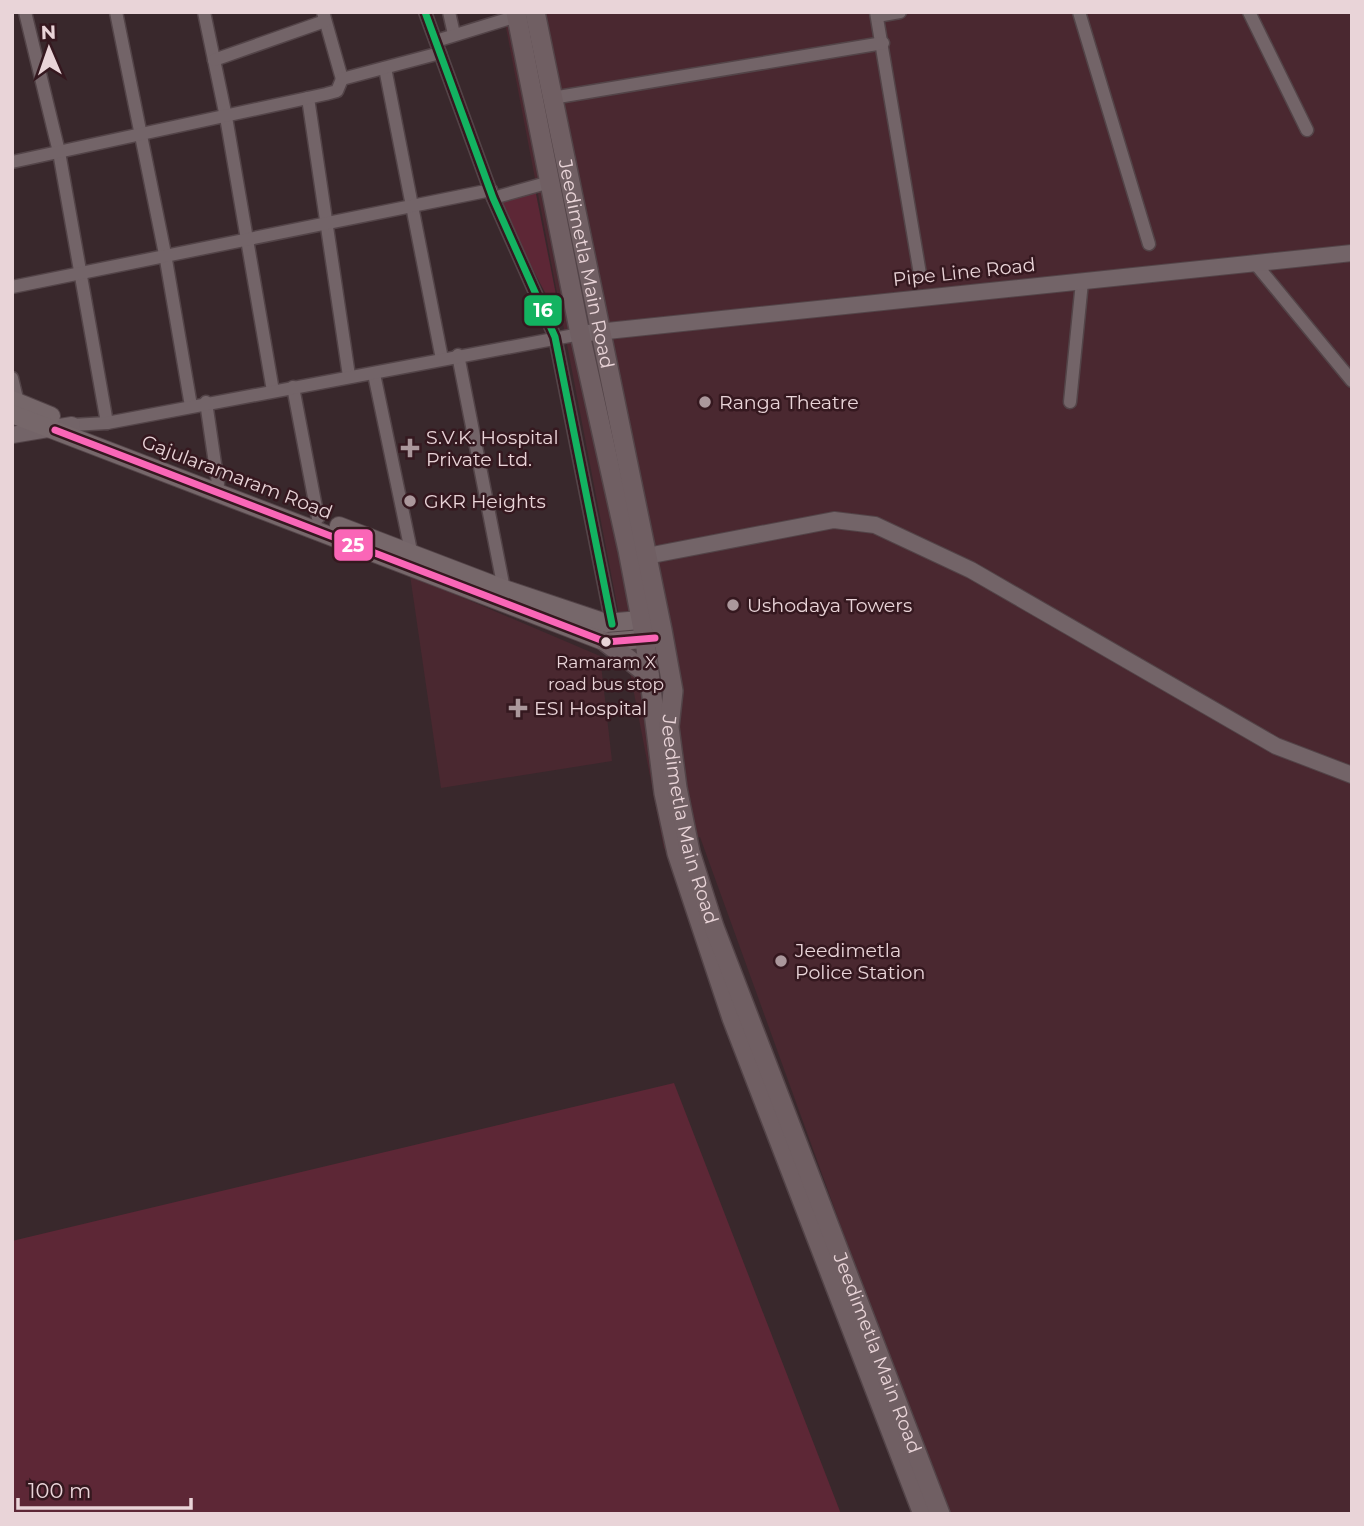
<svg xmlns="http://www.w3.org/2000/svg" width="1364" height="1526" viewBox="0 0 1364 1526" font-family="Montserrat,sans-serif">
<rect width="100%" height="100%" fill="#39282c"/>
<g fill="#4a2830">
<polygon points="503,12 1352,12 1352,1514 945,1514 700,837 664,849"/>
<polygon points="410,575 600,656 612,761 441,788"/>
</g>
<g fill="#5d2736">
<polygon points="535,189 562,325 497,201"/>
<polygon points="674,1083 841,1514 12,1514 12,1241"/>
</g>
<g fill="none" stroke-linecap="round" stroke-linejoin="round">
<defs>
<g id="minor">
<polyline points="25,12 59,152 107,423"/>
<polyline points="116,12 165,254 191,406"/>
<polyline points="204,12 226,117 273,391"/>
<polyline points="323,12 342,79"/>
<polyline points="425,12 493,198 555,337 612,624"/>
<polyline points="449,12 454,34"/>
<polyline points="876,12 920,274"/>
<polyline points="1079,12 1149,244"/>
<polyline points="1249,12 1307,130"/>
<polyline points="877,16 900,12"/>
<polyline points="436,41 517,16"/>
<polyline points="214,60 325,21"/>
<polyline points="385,68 442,359"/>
<polyline points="308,98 349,376"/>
<polyline points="552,98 883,43"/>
<polyline points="12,162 326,94 337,91 342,79 440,53"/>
<polyline points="493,198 550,182"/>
<polyline points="1254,262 1352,381"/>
<polyline points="12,287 491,190"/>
<polyline points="458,355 504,589"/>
<polyline points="374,374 411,551"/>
<polyline points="12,378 18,403"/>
<polyline points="293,387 318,518"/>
<polyline points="206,402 218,484"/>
<polyline points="1070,402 1082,282"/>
<polyline points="72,425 107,423 580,334"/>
</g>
<g id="tertiary">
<polyline points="588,333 1352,253"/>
<polyline points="12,435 72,425"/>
<polyline points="647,556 834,520 875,525 971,570 1276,746 1352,775"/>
</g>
<g id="secondary">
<polyline points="12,400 51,416"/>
<polyline points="12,414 606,642 655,638"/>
<polyline points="339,526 504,589 606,623 651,619"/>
</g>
<g id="primary">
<polyline points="516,12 580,334 628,550 645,640 664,793 677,853 732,1018 923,1514"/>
<path id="s1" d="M535,12L662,630L673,691L669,727L677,788L690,852L714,927L940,1514"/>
<polyline points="606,642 649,675"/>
</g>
</defs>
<use href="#minor" stroke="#534448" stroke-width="15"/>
<use href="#tertiary" stroke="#534448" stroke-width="18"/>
<use href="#secondary" stroke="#534448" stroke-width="20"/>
<use href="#primary" stroke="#534448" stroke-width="22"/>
<use href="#minor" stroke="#736468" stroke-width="12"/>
<use href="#tertiary" stroke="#736468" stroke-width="16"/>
<use href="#secondary" stroke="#76676a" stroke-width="18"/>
<use href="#primary" stroke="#705f63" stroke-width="19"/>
<defs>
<polyline id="bus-1" points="425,12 493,198 555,337 612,624"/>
<polyline id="bus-2" points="55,430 606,642 655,638"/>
</defs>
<use href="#bus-1" stroke="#35181f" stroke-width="12"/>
<use href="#bus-2" stroke="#35181f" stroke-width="12"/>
<use href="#bus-1" stroke="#13b361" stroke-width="7"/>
<use href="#bus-2" stroke="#fa66b7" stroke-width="7"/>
</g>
<g fill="#ab989c" stroke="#35181f" stroke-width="2.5">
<circle cx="705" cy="402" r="7"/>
<path d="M406.5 437.5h7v7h7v7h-7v7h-7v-7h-7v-7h7z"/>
<circle cx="410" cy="501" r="7"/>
<circle cx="733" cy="605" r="7"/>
<path d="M514.5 697.5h7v7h7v7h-7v7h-7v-7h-7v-7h7z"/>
<circle cx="781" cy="961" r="7"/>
</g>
<circle fill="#e9d4d8" stroke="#35181f" stroke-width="2.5" cx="606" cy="642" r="6"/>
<g text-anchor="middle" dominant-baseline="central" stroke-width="5" stroke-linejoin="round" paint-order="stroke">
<g font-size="17" fill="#e9d4d8" stroke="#35181f">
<text x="606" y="662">Ramaram X<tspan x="606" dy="22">road bus stop</tspan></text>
</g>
<g font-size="19" fill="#e9d4d8" stroke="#35181f">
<text stroke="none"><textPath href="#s1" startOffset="257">Jeedimetla Main Road</textPath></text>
<text transform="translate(964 272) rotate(-6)">Pipe Line Road</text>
<text transform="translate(237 477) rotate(21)">Gajularamaram Road</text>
<text stroke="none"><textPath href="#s1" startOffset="824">Jeedimetla Main Road</textPath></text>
<text stroke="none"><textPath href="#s1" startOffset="1391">Jeedimetla Main Road</textPath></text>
</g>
<g font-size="19" fill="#e9d4d8" stroke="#35181f" text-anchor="start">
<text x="719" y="402">Ranga Theatre</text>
<text x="426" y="437">S.V.K. Hospital<tspan x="426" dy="22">Private Ltd.</tspan></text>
<text x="424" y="501">GKR Heights</text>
<text x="747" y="605">Ushodaya Towers</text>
<text x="534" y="708">ESI Hospital</text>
<text x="795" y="950">Jeedimetla<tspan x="795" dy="22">Police Station</tspan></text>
</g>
</g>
<g stroke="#35181f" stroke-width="2.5">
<rect x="523" y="294" width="40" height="33" rx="7" fill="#13b361"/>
<rect x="333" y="528" width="41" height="34" rx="7" fill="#fa66b7"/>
</g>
<g font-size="19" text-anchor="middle" font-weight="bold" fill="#fff">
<text x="543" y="317">16</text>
<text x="353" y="552">25</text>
</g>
<rect width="1364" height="1526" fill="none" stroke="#e9d4d8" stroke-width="28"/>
<g transform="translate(49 49) rotate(358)" stroke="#35181f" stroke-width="5" paint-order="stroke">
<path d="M0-5L12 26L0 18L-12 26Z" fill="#e9d4d8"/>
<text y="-10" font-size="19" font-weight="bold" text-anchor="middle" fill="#e9d4d8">N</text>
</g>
<path d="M18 1498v10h173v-10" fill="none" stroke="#e9d4d8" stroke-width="3.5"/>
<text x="28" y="1498" font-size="21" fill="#e9d4d8" stroke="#35181f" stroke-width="5" paint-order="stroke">100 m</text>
</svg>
